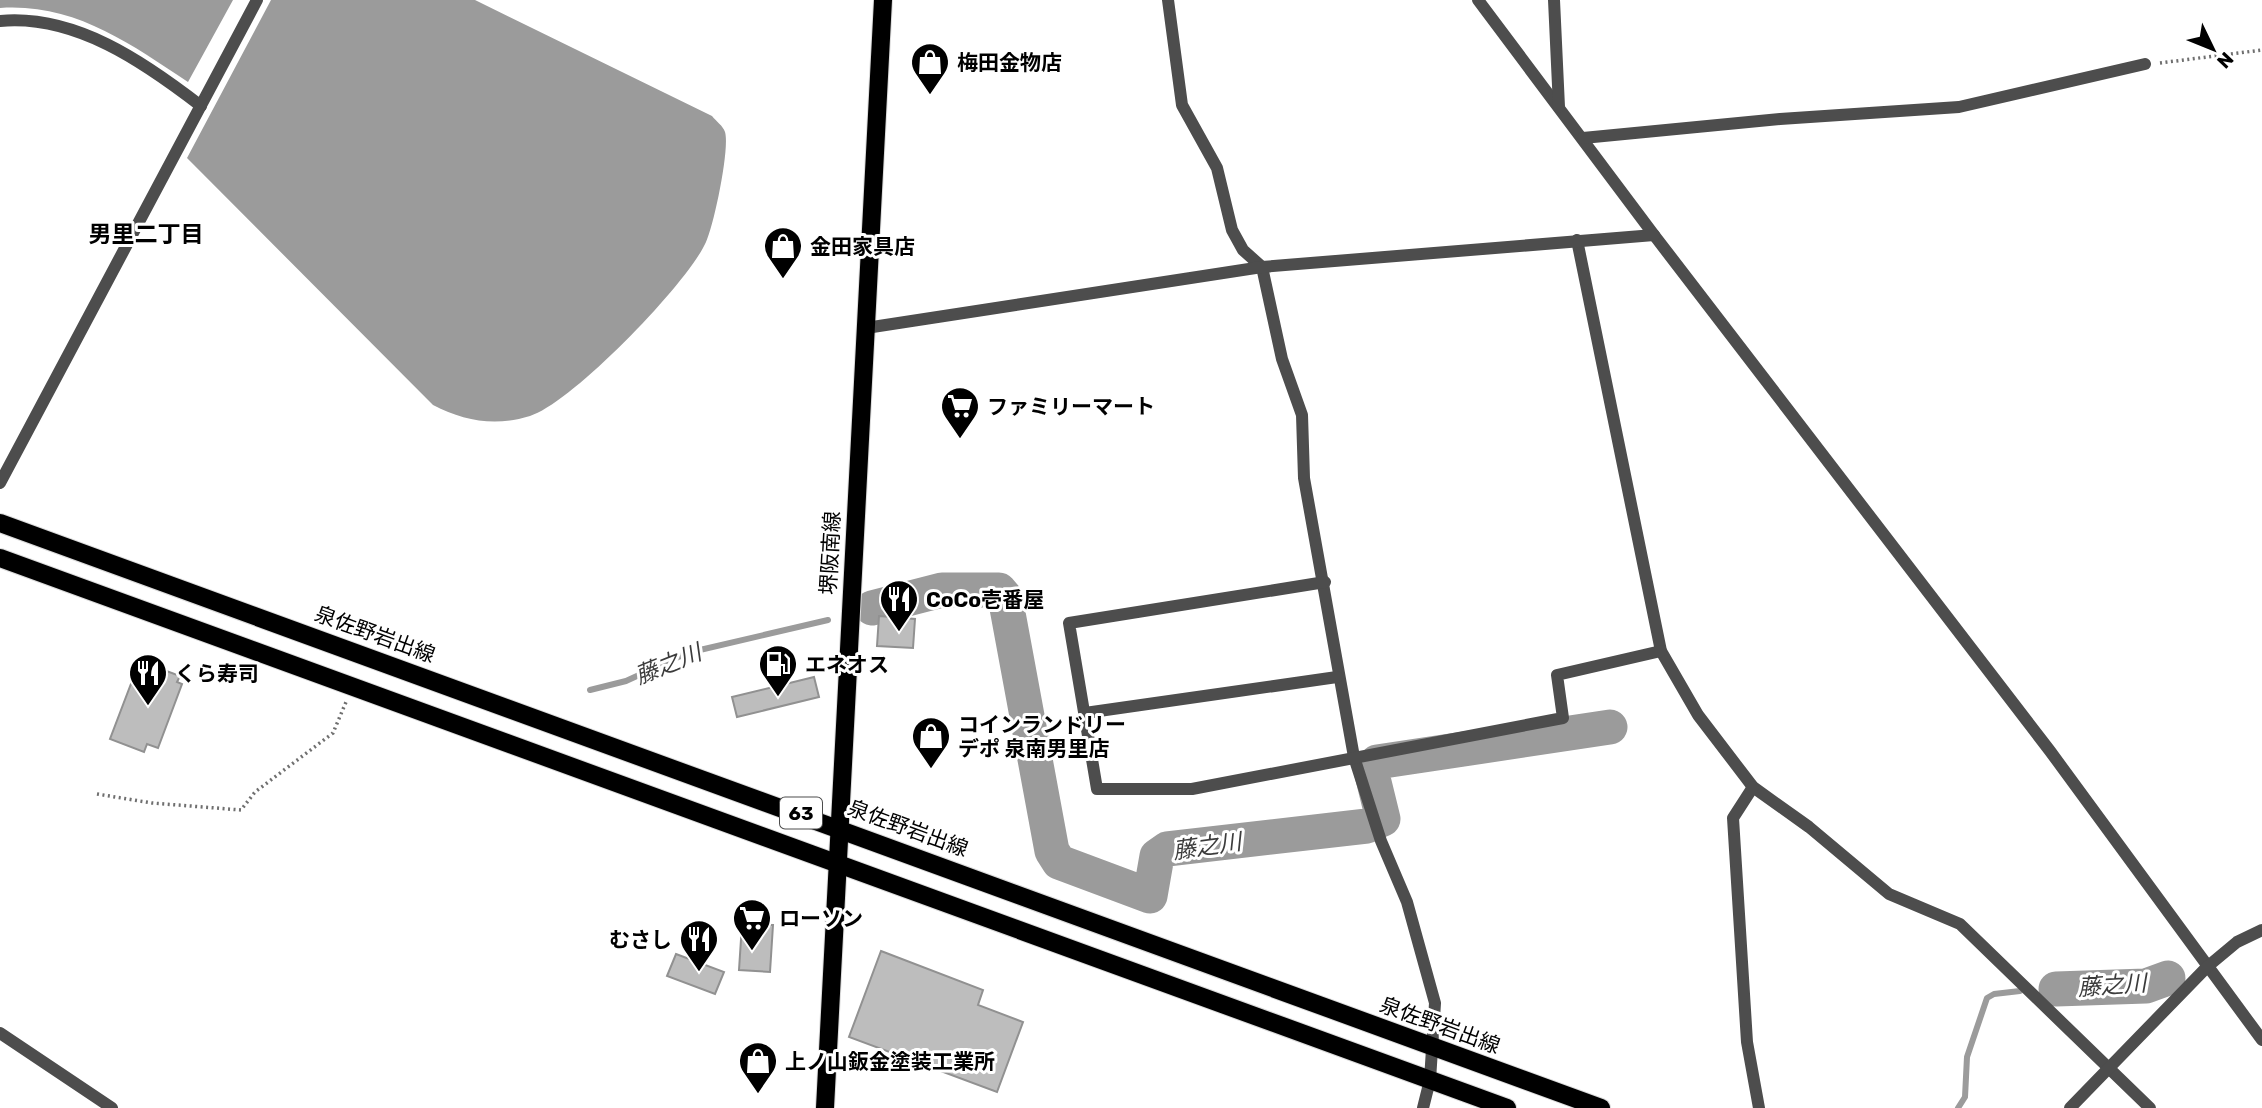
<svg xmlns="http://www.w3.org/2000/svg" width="2262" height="1108" viewBox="0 0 2262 1108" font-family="Rubik,'Noto Sans JP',sans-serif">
<rect width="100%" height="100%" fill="#fff"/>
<g fill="#9b9b9b">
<path d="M0,0H233L188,82C129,43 74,3 0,8Z"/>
<path d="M271,0H475L712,116C716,121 723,126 725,132C730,148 714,225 706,242C688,283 572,403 530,416C495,427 464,421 433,405L187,158Z"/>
</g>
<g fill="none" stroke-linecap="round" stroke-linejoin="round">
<g stroke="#9b9b9b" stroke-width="6">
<polyline points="590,690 626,681 687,653 828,620"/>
<polyline points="1958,1108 1965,1097 1967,1057 1987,998 1994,994 2020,991"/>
</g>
<g stroke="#9b9b9b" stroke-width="35">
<polyline points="872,608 942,590 999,590 1005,597 1052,851 1059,862 1150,896 1157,856 1167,849 1367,826 1383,819 1371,770 1377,762 1610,727"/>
<polyline points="2056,989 2146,986 2168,978"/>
</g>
</g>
<g fill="#bdbdbd" stroke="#919191" stroke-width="2">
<polygon points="879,616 915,619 913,648 877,646"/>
<polygon points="153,666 180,676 177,682 182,684 158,748 147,744 144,752 110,739 137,668 150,673"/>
<polygon points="814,677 819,697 737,717 732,697"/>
<polygon points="742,924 773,925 770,972 739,970"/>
<polygon points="881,951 983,990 978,1005 1023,1022 997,1092 849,1037"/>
<polygon points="676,954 724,972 715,994 667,976"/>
</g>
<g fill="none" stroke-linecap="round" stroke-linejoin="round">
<defs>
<g id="major">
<polyline points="0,523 1601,1108"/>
<polyline points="0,558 1507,1108"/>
<polyline points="825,1108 883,0"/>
</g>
</defs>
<use href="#major" stroke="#dbdbdb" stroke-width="20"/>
<g stroke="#6f6f6f" stroke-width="3.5" stroke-dasharray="2 3.5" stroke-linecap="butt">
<polyline points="2160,63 2262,50"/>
<polyline points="97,794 152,803 241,810 255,792 333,733 346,702"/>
</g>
<g stroke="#4d4d4d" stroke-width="12">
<polyline points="1168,0 1182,105 1217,168 1232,230 1243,250 1262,267 1282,359 1302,415 1304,478 1354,757 1381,841 1407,902 1435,1003 1430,1080 1423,1108"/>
<polyline points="1478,0 1654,235 2050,751 2262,1040"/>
<polyline points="1554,0 1559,107"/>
<path d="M0,21C75,14 144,62 201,106"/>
<polyline points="1583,138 1780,119 1959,107 2145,64"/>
<polyline points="1577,240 1661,651 1698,715 1753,787 1809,827 1889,894 1960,924 2150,1108"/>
<polyline points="866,328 1262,267 1654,235"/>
<polyline points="0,483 257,0"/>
<polyline points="1325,582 1069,623 1097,789 1192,789 1563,718 1557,675 1661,651"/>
<polyline points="1085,713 1337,677"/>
<polyline points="1753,787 1733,818 1747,1042 1759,1108"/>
<polyline points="0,1033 112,1108"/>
<polyline points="2070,1108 2207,967 2237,942 2262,930"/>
</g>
<use href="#major" stroke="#000" stroke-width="18"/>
</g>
<defs>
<symbol id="shop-pin" viewBox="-11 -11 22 30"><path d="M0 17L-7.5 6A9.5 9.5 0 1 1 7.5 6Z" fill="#000" stroke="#fff"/><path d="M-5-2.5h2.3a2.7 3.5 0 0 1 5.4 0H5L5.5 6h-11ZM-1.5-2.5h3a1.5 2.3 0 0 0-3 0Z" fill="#fff"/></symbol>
<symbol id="supermarket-pin" viewBox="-11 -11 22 30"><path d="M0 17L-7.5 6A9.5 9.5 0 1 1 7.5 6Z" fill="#000" stroke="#fff"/><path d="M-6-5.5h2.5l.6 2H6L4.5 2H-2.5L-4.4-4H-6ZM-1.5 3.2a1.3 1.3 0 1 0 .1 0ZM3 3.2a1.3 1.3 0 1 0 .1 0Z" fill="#fff"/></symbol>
<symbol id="restaurant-pin" viewBox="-11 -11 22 30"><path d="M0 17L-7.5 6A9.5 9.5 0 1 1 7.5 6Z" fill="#000" stroke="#fff"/><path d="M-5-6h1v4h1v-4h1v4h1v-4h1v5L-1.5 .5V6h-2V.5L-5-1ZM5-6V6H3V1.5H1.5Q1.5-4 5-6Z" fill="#fff"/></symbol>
<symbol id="fuel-pin" viewBox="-11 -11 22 30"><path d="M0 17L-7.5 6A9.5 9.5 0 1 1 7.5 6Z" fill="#000" stroke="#fff"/><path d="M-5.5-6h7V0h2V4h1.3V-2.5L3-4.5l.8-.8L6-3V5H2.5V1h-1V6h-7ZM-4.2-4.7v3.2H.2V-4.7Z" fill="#fff"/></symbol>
</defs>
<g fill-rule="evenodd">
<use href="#shop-pin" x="908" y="40" width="44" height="60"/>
<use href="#shop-pin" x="761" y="224" width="44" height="60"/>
<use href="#supermarket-pin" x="938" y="384" width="44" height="60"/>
<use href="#restaurant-pin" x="877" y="577" width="44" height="60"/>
<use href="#fuel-pin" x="756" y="642" width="44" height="60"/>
<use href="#restaurant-pin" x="126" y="651" width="44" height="60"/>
<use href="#shop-pin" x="909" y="714" width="44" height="60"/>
<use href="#supermarket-pin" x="730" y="896" width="44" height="60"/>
<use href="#restaurant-pin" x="677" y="917" width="44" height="60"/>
<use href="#shop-pin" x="736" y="1039" width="44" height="60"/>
</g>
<g text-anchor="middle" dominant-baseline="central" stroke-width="6" stroke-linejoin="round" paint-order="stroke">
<rect fill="#fff" stroke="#4c4c4c" stroke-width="2" x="780" y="797.5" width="42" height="31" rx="5"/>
<g font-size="19" font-weight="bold" fill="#000">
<text x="801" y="813">63</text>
</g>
<g font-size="21" font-weight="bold" fill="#000" stroke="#fff" text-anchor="start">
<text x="957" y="62">梅田金物店</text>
<text x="810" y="246">金田家具店</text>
<text x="987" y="406">ファミリーマート</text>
<text x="926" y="599">CoCo壱番屋</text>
<text x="805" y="664">エネオス</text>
<text x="175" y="673">くら寿司</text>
<text x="958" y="724">コインランドリー<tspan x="958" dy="24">デポ 泉南男里店</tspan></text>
<text x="779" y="918">ローソン</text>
<text x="672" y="939" text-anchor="end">むさし</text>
<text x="785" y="1061">上ノ山鈑金塗装工業所</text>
</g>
<g font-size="21" fill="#000" stroke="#fff">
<text transform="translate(830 553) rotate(-87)">堺阪南線</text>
<text transform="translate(375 634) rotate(20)">泉佐野岩出線</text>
<text transform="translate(908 828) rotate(20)">泉佐野岩出線</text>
<text transform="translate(1440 1025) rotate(20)">泉佐野岩出線</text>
</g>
<g font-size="23" font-weight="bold" fill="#000" stroke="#fff">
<text x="146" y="234">男里二丁目</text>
</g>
<g font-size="23" font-style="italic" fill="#3c3c3c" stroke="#fff">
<text transform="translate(668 664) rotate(-22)">藤之川</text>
<text transform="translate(1207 846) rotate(-8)">藤之川</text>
<text transform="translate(2112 985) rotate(-4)">藤之川</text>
</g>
</g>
<g transform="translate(2213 49) rotate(133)" stroke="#ffffff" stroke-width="5" paint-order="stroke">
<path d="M0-5L12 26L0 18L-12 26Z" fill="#000000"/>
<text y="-10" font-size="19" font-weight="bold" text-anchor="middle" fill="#000000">N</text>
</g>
</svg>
